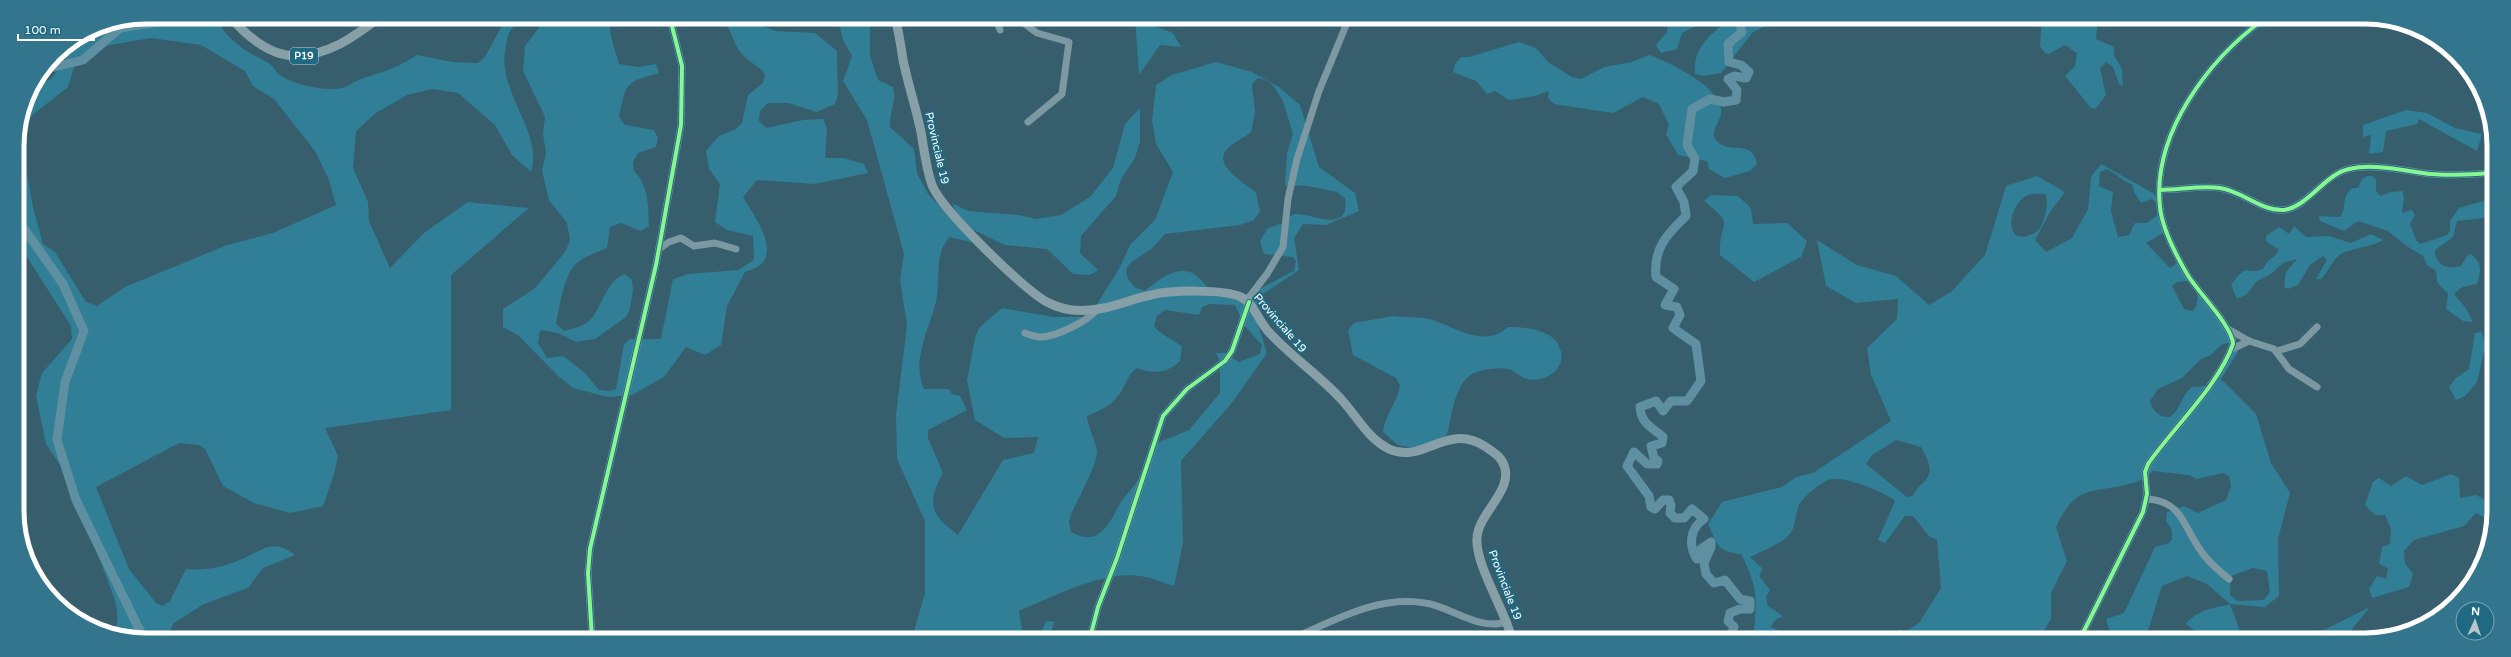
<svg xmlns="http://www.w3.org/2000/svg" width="2511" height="657" viewBox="0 0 2511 657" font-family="'Varela Round',sans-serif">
<rect width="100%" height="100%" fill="#365e6c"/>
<g fill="#317e97" fill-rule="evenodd">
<path d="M146,17H217C222,37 248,53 265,61C273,64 276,74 283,77C297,85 329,93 345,87C350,85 355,81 361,79C385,71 395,69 417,55L452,62L478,63L485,57L505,20L503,17H536C529,23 519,21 514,26C508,32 507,39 506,46C495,91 544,131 531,172L512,155L495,125L458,93L432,89L407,95L376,113L356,131L353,168L368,202L369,221L390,268L424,233L468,202L529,208L451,275V410L325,428L338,456L334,474L323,506L290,513L254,503L223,486L205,449L199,445L179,443L96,487L129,569L156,603L163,606L170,601L186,569C204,571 225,567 242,559C264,549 273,538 295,555L263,568L248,588L204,604L174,623L166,638L121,637L108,633C122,627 117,612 115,600L68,477L46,444L36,396L42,373L72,339L71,326L18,243L17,138L27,96L41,83L51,79L65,60L64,48L97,27ZM151,38L201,45L245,71L253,86L274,99L315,151L329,180L336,205L273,233L227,245L125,287L97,306L86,302L55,252L43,244L33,207L20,137L31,116L68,87L74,67L83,54L104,46Z"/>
<path d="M547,17L609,18L611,37L619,64L638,67L656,64L659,73C624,83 627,82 619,117L625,125L654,130L658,138L656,147L638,153L633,162L634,171C649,186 648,206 649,226L641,231L621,223L610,227L607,248C598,252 585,256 577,263C564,273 559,309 556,324L564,331C573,328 583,327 590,320C603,307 605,281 625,274L632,280L633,290L630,309L626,317L595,339L576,342L558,333L540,330L538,343L547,358L563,356L585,373L599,390L610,391L616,389L624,344L630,339H661L673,279L688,274L738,270L754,260L753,236L727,230L715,222L720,184L709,169L706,151L719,136L736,129L742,123L748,95L763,83L765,74C758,65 748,62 741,53C733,44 732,29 721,18H741L776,31L815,33L837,51L838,95L835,104L817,112L788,103H768L760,111L759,121L766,128L803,120L823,119L827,128L825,158H844L864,164L868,173L814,184L757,180L743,197C752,213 781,250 759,266C755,269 749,270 745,272L727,306L721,345L705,355L686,347L664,377L632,395L608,397L573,388L558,376L519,336L503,327V309L535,288L565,252L570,240L567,223L549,200L542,171L546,153L543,134L545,117L523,71L525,46Z"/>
<path d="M838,18H870V56L878,80L893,87C897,101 889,113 890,127L914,149L917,173L928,194L978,244L950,237C933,254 941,281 936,302C929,329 911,361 924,389H949L952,394L960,396L967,410L928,430V438L943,473C926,504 931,515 958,535L1003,460L1034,453L1038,437L1004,438L975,420L967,380L975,338L979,328L1002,308L1054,317H1089L1120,267L1130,245L1155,220L1173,172L1156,144L1152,120L1156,85L1172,75L1216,62L1252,72L1279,87L1300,105L1319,167L1355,193L1359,211L1326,225L1303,224L1294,238L1299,270L1263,294L1260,304L1253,309L1267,353L1231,404L1181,461L1183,543L1174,586C1163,583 1151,577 1139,576C1102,571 1053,597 1019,611L1023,636L1027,638H912L925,593V521L897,459L896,415L907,325L900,280L904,254L867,120L843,81L852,56L843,40ZM1258,78L1268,81L1275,88L1283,101L1293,134L1287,153L1285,185L1308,186L1337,192L1345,198C1351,236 1310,212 1295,214C1290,215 1287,221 1283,223C1278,225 1273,226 1268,228L1260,241L1264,254L1293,257L1296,261L1294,271C1272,281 1249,300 1223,295C1211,293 1207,286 1199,278C1182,261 1159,279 1145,291L1136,288C1114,267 1134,261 1150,250C1155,246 1160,239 1165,234L1240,225L1254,220L1260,211L1256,193C1248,184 1210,166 1228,148C1234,142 1244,138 1251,132L1255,113L1252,84ZM1210,304L1235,305L1244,325L1262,345L1260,354L1239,362L1225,353H1216L1220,362V393L1189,430L1152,445C1148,455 1146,468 1140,477C1135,486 1127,493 1121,502C1109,523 1100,548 1071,532L1069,522L1071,514C1076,503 1099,461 1097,451C1095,439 1088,428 1087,416C1099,411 1111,406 1119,395C1126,385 1127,375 1137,368C1153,374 1167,374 1180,361L1182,347C1174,339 1160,335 1154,326L1157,316L1165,310L1199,315L1202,307Z"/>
<polygon points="1135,18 1161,18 1155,26 1173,33 1181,47 1160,45 1139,75"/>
<polygon points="1664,19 1708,19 1682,33 1677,49 1661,53 1656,45 1667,32 1668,23"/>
<path d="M1730,19H1781L1753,32L1721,73L1704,76L1695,74C1692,48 1712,33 1730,19Z"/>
<polygon points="2042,19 2094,19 2097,27 2096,39 2114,47 2114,55 2122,69 2123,86 2119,84 2113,67 2106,62 2100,68 2106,95 2095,109 2091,108 2065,76 2075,66 2077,53 2065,45 2049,54 2045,53 2040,46"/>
<path d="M1519,42L1536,48L1548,62L1572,77L1581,79L1604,67L1632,62L1649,55C1669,62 1726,89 1721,114C1719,124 1710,131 1716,140C1728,156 1752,137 1757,164L1750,171L1725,178L1709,169L1707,161L1678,155L1666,134L1669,125L1659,104L1643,97L1613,113L1554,104L1548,98L1549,91L1535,96L1509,100L1495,91L1487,94L1476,81L1453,72L1455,64L1461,57H1469Z"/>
<polygon points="2479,86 2491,119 2483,122 2478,112 2475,90"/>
<polygon points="1140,108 1140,142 1135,158 1121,179 1116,196 1081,236 1080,253 1098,270 1090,275 1073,274 1047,249 1005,245 961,224 952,203 968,211 1019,215 1036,219 1061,215 1090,197 1113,168 1125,124"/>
<polygon points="2406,110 2427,113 2455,128 2482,134 2477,151 2419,119 2417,124 2386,131 2383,152 2369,154 2371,135 2363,137 2363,125"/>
<path d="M2101,164L2153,193L2164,209L2165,232L2146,243L2170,268L2178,262L2228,331L2238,352L2221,379L2256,414L2271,463L2290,493L2278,539L2279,596L2265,607L2230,604L2241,634V640H2201L2204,638L2186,624C2198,609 2212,609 2230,604L2207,584L2187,576L2162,586L2145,640L2118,639L2110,632L2106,619L2124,613L2155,547L2169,543L2172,539V530L2166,521L2167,512L2184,506L2198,513L2226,500L2231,486L2229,476L2223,473L2197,479L2188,475L2153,471C2134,490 2107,485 2083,494C2070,499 2062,515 2056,527L2067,561L2051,593V619L2039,639H1886L1899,629L1905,632L1919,623L1941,588L1937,540L1929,536L1913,516H1905L1885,543L1878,540L1895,501C1885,492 1846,477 1832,479C1822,481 1804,496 1799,505C1794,517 1797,529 1786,538C1776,546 1762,551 1750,557L1763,569L1759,576L1770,590L1766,597L1768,606L1783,616L1775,620L1771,627L1780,631L1772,633L1771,639H1753C1757,602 1759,588 1741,554C1716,551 1718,545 1708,524L1722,502L1782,487L1796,477L1813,473L1891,421L1871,375L1867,348L1897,319L1898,299L1856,303L1826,286L1817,240L1857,265L1896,276L1929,305L1951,292L1985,255L2006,186L2037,176L2065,192L2050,212L2035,240L2046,252L2072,238L2088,209L2091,177ZM2106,169C2117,173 2120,180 2133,185L2134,192L2141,203L2152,199L2161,206L2160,213L2147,223H2135L2129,235L2118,237L2111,211L2113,192L2099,186L2100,172ZM2045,194C2050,201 2044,221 2040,228C2036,235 2024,238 2017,236C2005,226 2014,203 2026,196C2032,193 2039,194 2045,194ZM2187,281L2194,284C2198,294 2200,302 2193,311L2184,309L2172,286L2177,282ZM2229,343V353L2219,380L2207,386L2192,387C2181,396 2181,409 2170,417C2160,418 2152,411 2150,401L2158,389L2182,378L2201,359L2211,355L2222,344ZM1896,440L1921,447C1924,453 1928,459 1929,465C1933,480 1918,483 1913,496L1907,497L1866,464L1872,455ZM2253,568L2267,571L2270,592L2264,600L2238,601L2230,595L2231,576Z"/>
<path d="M2367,176H2372L2376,180V191L2380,196L2391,192L2402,191L2404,197L2402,213L2412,210L2415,215L2410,224L2416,240L2420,244L2447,235L2450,231V221L2459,208L2487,200L2492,202V217L2457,221L2453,237L2435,250C2435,266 2448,270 2461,266L2467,256L2471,254C2483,265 2481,269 2477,284L2462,287L2454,294L2465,307L2473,322L2463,321L2446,309L2448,294L2437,282L2436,271L2427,265L2423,256L2405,245L2388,231L2358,221L2344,231L2320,221L2319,216L2340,217C2348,206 2340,199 2352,188H2358L2362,179Z"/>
<path d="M1711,195L1738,196L1751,208L1753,224L1787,223L1807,241L1801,257L1754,282L1720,255C1718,219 1738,228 1704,201Z"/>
<path d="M2294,226L2306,237L2329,236L2351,243L2371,234L2383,240C2375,246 2352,248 2341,254C2333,259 2328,272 2321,279H2316L2327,260L2323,256L2310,265L2298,285L2288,289L2284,287L2286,272L2297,259L2283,263L2271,274L2257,281L2247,294L2237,299L2231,285C2249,261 2243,276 2263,269C2268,258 2275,258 2279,250L2266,241V236L2279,227L2289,234Z"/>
<path d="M1393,316C1405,318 1422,316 1433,320C1458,329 1485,348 1508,327C1527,327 1557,330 1561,352C1565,371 1543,383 1527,379C1521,378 1516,372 1511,370C1500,367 1482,369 1472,374C1454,385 1452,416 1447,435L1421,450L1398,445L1383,432C1385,415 1397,403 1400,386L1396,378L1353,355L1348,330L1354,323Z"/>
<polygon points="2481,332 2486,343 2477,382 2465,396 2456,400 2449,387 2456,378 2469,369 2475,333"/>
<polygon points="2451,474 2459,478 2460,498 2476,495 2491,503 2491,521 2476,513 2464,526 2414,540 2404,551 2405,563 2413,574 2409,587 2372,598 2369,589 2377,576 2386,579 2388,568 2379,564 2382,547 2390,544 2391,529 2385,515 2375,515 2365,505 2373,482 2379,478 2391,486 2406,476 2422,485"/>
<polygon points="2370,607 2343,640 2295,640 2302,635 2326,629"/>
<polygon points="1046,621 1055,622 1048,638 1035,638 1039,637"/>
</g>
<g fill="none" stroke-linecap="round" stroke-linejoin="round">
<g stroke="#5f90a2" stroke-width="9">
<polyline points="46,69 83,60 120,28 189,17"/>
<polyline points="18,220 63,284 84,331 65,382 57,440 76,500 143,637"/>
<path d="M1730,639L1734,627L1728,621L1730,613L1740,609H1750V601L1740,599L1725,580L1714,583L1706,574L1704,563L1711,547V542L1701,549L1697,559C1688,545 1690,528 1704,519L1692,509L1684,518H1675L1670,513L1671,505L1669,500H1663L1655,509L1651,507L1649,496L1627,466L1634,452L1647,464H1657L1658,461L1654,458L1651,446L1662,443L1663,437C1652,427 1641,424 1640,407L1656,401L1663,411L1671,401H1687L1701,381L1696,344L1673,328L1680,315L1677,307L1665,305L1674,289L1656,277C1653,249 1667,234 1686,216L1684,202L1676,187L1693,171L1695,159L1687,145L1692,109L1710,99L1724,102L1736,100L1737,90L1728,79L1734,76L1746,78L1749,72L1741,65L1729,62L1728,44L1742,32L1739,19"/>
</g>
<g stroke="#7c98a2" stroke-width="7">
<polyline points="996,18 1000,30"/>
<polyline points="1017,18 1037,33 1069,42 1062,94 1028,122"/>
<path d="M2160,190C2179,190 2201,185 2220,188C2242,191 2261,211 2283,210C2307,208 2325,174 2349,169C2375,163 2405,171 2431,174C2451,176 2472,174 2492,173"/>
<polyline points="659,249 669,242 681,238 694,246 715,243 736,249"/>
<polyline points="1247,300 1267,274 1283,247 1288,199 1297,159 1319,91 1349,18"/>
<polyline points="2228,329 2249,341 2274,349 2289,369 2317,387"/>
<path d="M1025,333C1030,335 1036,337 1041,337C1055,337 1089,321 1097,309"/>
<polyline points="2232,349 2249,341"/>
<polyline points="2277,351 2300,344 2317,327"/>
<path d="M2147,499C2182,501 2183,526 2201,551C2208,562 2219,571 2229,579"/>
<polyline points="592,638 588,573 590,549 656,265 681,125 682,66 670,18"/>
<polyline points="1090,638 1098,607 1117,558 1163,416 1187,389 1225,361 1232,351 1249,302"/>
<path d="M1291,639C1334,621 1377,595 1425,603C1450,606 1482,633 1507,621"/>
<path d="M2080,639L2143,512L2147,494L2145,472L2148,464C2173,428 2219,385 2233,344C2233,327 2197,291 2187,274C2176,255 2162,229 2160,207C2152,134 2208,60 2264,19"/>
</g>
<g stroke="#87a0a8" stroke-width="9">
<path d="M230,17C263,54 292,68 340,44C354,37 367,26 381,17"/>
<path d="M895,18C899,32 901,46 903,60C908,84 916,108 921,132C924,149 926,168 932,185C941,209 1024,290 1047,302C1065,312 1085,312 1104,308C1120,305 1135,298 1151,295C1170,290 1224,289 1241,297C1254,304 1258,319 1267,330C1290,356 1318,374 1341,399C1356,415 1368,439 1389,449C1424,465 1446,421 1486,447C1491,451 1498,454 1502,461C1518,488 1478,512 1477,538C1475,565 1505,610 1512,639"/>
</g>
<defs>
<g id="cycleway">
<path d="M2160,190C2179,190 2201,185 2220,188C2242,191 2261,211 2283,210C2307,208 2325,174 2349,169C2375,163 2405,171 2431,174C2451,176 2472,174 2492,173"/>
<polyline points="592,638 588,573 590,549 656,265 681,125 682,66 670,18"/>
<polyline points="1090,638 1098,607 1117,558 1163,416 1187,389 1225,361 1232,351 1249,302"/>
<path d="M2080,639L2143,512L2147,494L2145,472L2148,464C2173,428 2219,385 2233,344C2233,327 2197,291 2187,274C2176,255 2162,229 2160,207C2152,134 2208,60 2264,19"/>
</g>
</defs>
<use href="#cycleway" stroke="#206982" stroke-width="6"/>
<use href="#cycleway" stroke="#87f88f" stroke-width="4"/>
</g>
<g text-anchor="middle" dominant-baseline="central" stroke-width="4" stroke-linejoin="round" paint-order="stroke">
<rect fill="#206982" stroke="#bcd2da" stroke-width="1" x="290" y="48" width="28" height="16" rx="3"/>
<g font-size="10" font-weight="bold" fill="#fff">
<text x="304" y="56">P19</text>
</g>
<g font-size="11" fill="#fff" stroke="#206982">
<text transform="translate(937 148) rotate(77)">Provinciale 19</text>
<text transform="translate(1280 323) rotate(49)">Provinciale 19</text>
<text transform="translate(1505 585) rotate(69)">Provinciale 19</text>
</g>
</g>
<path d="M0 0H2511V657H0ZM146 24H2365A122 122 0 0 1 2487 146V511A122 122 0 0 1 2365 633H146A122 122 0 0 1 24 511V146A122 122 0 0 1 146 24Z" fill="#32758c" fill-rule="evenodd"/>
<path fill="none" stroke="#fff" stroke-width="5" d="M146 24H2365A122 122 0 0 1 2487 146V511A122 122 0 0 1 2365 633H146A122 122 0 0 1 24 511V146A122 122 0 0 1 146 24Z"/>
<g transform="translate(2475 621) rotate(3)"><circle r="19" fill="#206982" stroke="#79a5b4"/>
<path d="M0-3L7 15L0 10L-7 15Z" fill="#b9c7cc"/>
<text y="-6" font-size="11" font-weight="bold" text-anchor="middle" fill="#ffffff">N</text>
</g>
<path d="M18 34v6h76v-6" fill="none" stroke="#ffffff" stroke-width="2"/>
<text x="24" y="34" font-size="12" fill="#ffffff" stroke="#206982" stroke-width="3" paint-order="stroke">100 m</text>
</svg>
